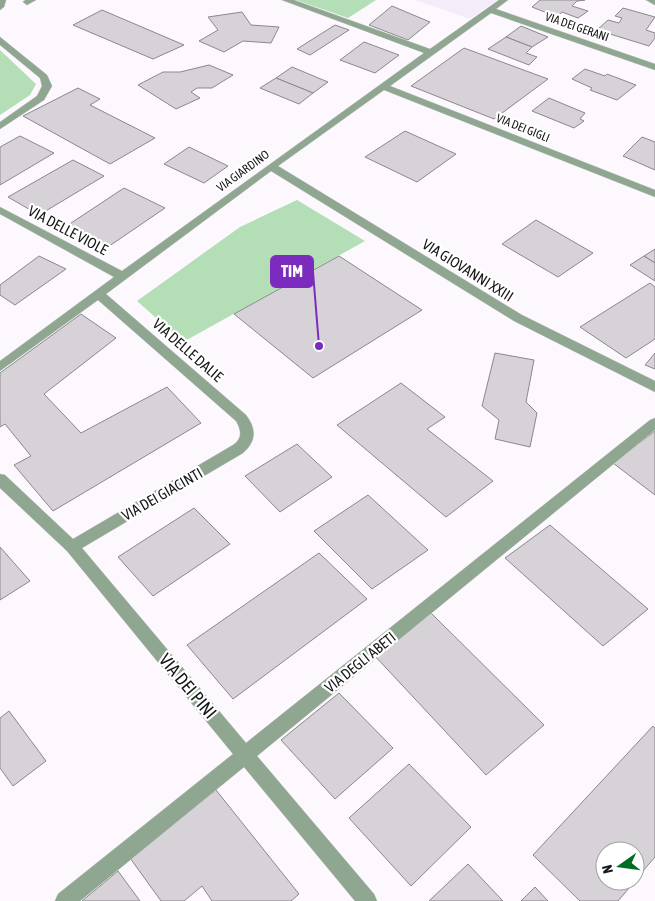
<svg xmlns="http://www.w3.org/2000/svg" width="655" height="901" viewBox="0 0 655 901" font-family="'Asap Condensed',sans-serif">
<rect width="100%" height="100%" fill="#fcf8fe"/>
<polygon fill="#f5ecf9" points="415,0 497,0 470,19"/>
<g fill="#b4deb6">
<polygon points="296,0 376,0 348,18"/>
<polygon points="0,50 36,84 30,95 0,115"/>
<polygon points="297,200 365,241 183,342 137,301 240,227"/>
</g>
<g fill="#d6d2d7" stroke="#8b878d">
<polygon points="540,0 585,0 577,1 572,6 588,11 578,18 562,12 557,17 532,7"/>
<polygon points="392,6 430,22 408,40 369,25"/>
<polygon points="623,8 655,17 646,30 655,33 655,38 649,46 597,30 608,20 619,23 622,18 615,16"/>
<polygon points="102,10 184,45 153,59 73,25"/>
<polygon points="242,12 251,25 279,27 271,43 243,41 224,52 199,41 218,30 208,17"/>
<polygon points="335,25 349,30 310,55 297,49"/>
<polygon points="521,26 548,37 532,47 506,37"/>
<polygon points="506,37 532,47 526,53 537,57 529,65 488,49"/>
<polygon points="364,42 399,55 375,73 340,60"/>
<polygon points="464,48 548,79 494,119 411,86"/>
<polygon points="209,65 233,75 212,88 197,88 191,92 200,98 176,109 138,85 163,72 180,72"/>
<polygon points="292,67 328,82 313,93 276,78"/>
<polygon points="585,69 605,76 607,74 636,85 617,100 590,90 592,88 572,79"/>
<polygon points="276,78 313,93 299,104 260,88"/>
<polygon points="78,88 100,99 90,105 155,138 110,164 23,116"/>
<polygon points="549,98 585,113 580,119 584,121 574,128 532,111"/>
<polygon points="405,131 456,154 417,182 365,157"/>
<polygon points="20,136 54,153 0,185 0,147"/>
<polygon points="642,137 655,142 655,170 623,156"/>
<polygon points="189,147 228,166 204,183 164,164"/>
<polygon points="73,160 104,176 39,215 8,197"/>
<polygon points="124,188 165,208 102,251 62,229"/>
<polygon points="536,220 593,253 558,277 502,244"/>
<polygon points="655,249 655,263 644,256"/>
<polygon points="39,256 66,269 15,305 0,295 0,285"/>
<polygon points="339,256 422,310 313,378 234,314"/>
<polygon points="644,256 655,263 655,281 630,265"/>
<polygon points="650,283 655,287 655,339 626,358 580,327"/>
<polygon points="81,314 116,338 44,394 81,433 167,387 201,423 53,511 14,465 31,456 5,424 0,427 0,373"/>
<polygon points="495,353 534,360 526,402 537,413 530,447 495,439 499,420 482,406"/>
<polygon points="655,353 655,369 645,365"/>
<polygon points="401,383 445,417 427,429 493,481 446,517 337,425"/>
<polygon points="655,431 655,495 613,463"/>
<polygon points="297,444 332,477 280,512 245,476"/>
<polygon points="368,495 428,550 372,589 314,531"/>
<polygon points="194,508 230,544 153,596 118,557"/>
<polygon points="550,525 648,609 603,646 505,558"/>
<polygon points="0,547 30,581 0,600"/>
<polygon points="319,553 367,599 233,699 187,645"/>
<polygon points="430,612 544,725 486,775 373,654"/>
<polygon points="339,693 393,748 335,799 281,740"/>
<polygon points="9,711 46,761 13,786 0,768 0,718"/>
<polygon points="653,726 655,728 655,857 635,880 635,851 605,851 605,881 635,881 618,901 580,901 533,855"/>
<polygon points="409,764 471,827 411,886 349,818"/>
<polygon points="216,790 299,894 291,901 212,901 202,886 184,901 161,901 130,858"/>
<polygon points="468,864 503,901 429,901"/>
<polygon points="118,871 140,901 82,901"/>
<polygon points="535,887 548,901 521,901"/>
</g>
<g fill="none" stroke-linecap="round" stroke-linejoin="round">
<defs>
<g id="minor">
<polygon points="0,0 6,0 4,7 0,10"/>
<polygon points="25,0 36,0 27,5 23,2"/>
<path d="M282,0H294L430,49L499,0H508L496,9L655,64V70L491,13L390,86L655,190V197L384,90L278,166L522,315L655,381V392L514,321L271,171L106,294L246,415C256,428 257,441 243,453L82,548L246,743L650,420L655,418V430L257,756L374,894L377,901H355L244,767L80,901H55L58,894L233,754L67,551L0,488V474L5,475L73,539L233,445C242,439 242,431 236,421L98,300L0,371V361L114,277L0,214V207L122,271L424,53Z"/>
<polygon points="646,0 655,0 655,5"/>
<polygon points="0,37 47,75 52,86 44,100 0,129 0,122 37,96 42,86 40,78 0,45"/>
</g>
</defs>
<use href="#minor" stroke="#d7d4d9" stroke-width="1"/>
<use href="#minor" fill="#8fa790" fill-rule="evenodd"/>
</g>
<g text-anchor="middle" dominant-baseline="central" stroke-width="4.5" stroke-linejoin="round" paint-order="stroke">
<g font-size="12" fill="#171618" stroke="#fff">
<text transform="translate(577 27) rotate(19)">VIA DEI GERANI</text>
<text transform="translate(523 128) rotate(22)">VIA DEI GIGLI</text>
<text transform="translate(243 171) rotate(-36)">VIA GIARDINO</text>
</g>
<g font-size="15" fill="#171618" stroke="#fff">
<text transform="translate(68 230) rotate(28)">VIA DELLE VIOLE</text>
<text transform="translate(468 270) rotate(32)">VIA GIOVANNI XXIII</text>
<text transform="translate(188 350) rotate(41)">VIA DELLE DALIE</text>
<text transform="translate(162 494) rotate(-30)">VIA DEI GIACINTI</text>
<text transform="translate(360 662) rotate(-39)">VIA DEGLI ABETI</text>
</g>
<g font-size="18" fill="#171618" stroke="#fff">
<text transform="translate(188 686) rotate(50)">VIA DEI PINI</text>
</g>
</g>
<path fill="none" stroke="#7b2cbf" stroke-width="2" d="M319 346L313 272"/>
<circle fill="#7b2cbf" stroke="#fff" stroke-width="2" cx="319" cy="346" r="5"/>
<rect fill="#7b2cbf" stroke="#7b2cbf" stroke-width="2" x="271" y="256" width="42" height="31" rx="5"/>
<g font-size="16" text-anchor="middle" font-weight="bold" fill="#fff">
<text x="292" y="277">TIM</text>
</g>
<g transform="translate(620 866) rotate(256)"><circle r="24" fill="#ffffff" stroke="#a2a2a3"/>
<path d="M0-4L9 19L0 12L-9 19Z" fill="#006e20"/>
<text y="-8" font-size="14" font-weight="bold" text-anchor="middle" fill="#171618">N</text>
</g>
</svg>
